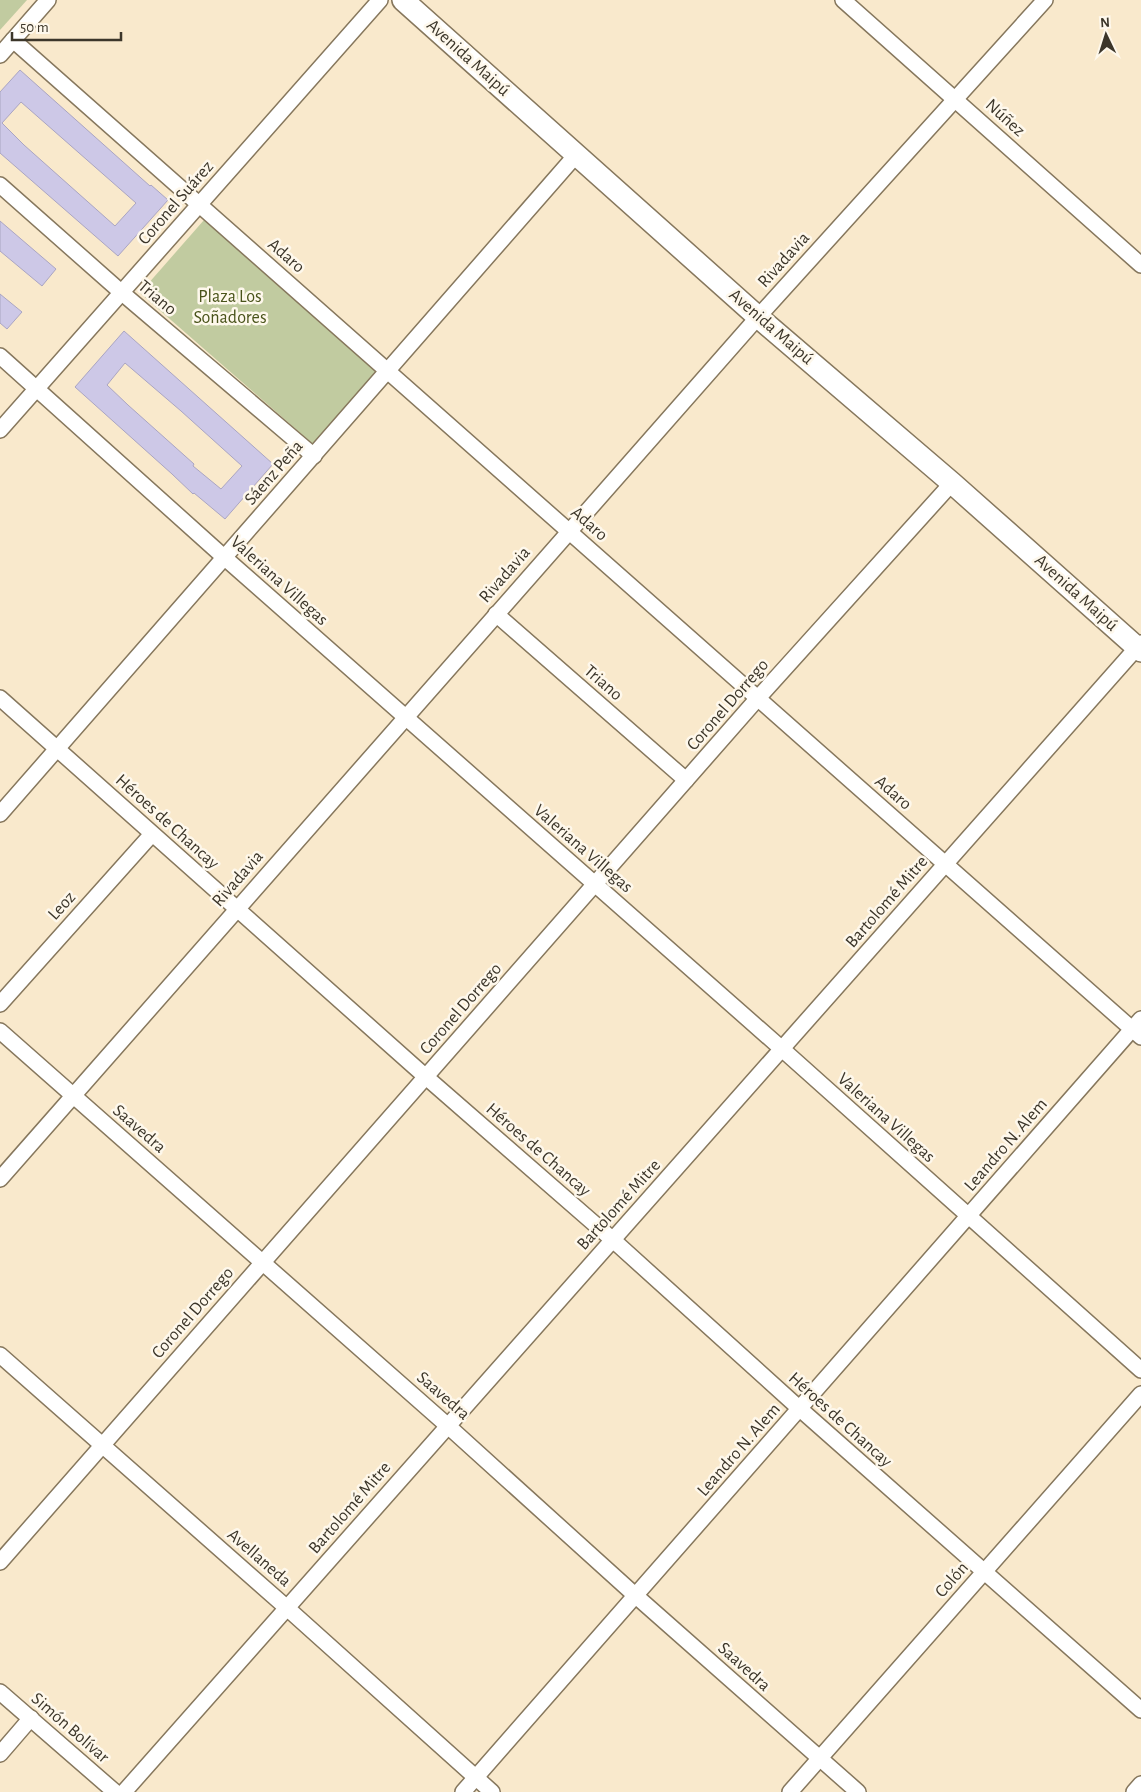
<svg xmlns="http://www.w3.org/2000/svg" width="1141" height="1792" viewBox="0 0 1141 1792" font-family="'Alegreya Sans',sans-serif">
<rect width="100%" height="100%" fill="#f9e9cc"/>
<g fill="#c1cba0">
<polygon points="0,0 27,0 0,30"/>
<polygon points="204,220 377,371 313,444 140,293"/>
</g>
<g fill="#cdc8e7" stroke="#aaa5c2" fill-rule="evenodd">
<path d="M20,70L150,186L151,185L168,200L118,256L0,153V92ZM21,102L136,203L115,226L24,145L2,123Z"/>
<polygon points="0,221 56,269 42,286 0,251"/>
<polygon points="0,294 22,312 7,329 0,323"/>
<path d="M124,331L273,464L225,519L194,493L193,494L172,474L75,387ZM125,363L181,411L242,466L221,489L193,466L194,464L128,405L107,385Z"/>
</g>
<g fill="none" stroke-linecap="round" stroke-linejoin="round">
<defs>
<g id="street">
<polyline points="843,0 1141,265"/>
<polyline points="13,40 1141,1037"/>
<polyline points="0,55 48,0"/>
<polyline points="0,185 121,292 314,456"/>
<polyline points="0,356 225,558 782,1049 1141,1370"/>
<polyline points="0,430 380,0"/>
<polyline points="496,614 686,780"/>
<polyline points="0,698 426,1077 613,1240 800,1409 1141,1710"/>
<polyline points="0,814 576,155"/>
<polyline points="0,1004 152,834"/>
<polyline points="0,1031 448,1426 636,1596 858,1792"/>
<polyline points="0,1179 758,317 1045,0"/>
<polyline points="0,1355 287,1608 492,1792"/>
<polyline points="0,1562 758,698 952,483"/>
<polyline points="0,1692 115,1792"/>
<polyline points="0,1754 31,1718"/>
<polyline points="124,1792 1141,643"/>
<polyline points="463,1792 1141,1019"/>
<polyline points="790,1792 1141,1394"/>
<polyline points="1134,1792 1141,1784"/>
</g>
<polyline id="secondary" points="403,0 758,317 952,483 1141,651"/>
</defs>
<use href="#street" stroke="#86775d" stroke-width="18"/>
<use href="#secondary" stroke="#86775d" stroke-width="24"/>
<use href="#street" stroke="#fff" stroke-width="15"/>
<use href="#secondary" stroke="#fff" stroke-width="21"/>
</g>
<g text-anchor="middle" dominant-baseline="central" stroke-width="5" stroke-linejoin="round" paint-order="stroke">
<g font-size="18" fill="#3c362a" stroke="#fef8ec">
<text transform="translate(468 58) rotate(42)">Avenida Maipú</text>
<text transform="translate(1005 118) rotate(42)">Núñez</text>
<text transform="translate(176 203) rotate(-49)">Coronel Suárez</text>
<text transform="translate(286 256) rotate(41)">Adaro</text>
<text transform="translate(784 260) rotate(-48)">Rivadavia</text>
<text transform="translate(157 298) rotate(40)">Triano</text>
<text transform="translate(771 327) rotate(41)">Avenida Maipú</text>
<text transform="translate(274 473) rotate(-49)">Sáenz Peña</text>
<text transform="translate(589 524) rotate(41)">Adaro</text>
<text transform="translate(505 575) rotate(-49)">Rivadavia</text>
<text transform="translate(279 581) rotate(42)">Valeriana Villegas</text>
<text transform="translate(1076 593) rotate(42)">Avenida Maipú</text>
<text transform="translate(603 683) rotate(41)">Triano</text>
<text transform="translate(728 705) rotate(-49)">Coronel Dorrego</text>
<text transform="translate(893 793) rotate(41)">Adaro</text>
<text transform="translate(167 822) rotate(42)">Héroes de Chancay</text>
<text transform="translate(583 849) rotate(41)">Valeriana Villegas</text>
<text transform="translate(238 879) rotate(-49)">Rivadavia</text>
<text transform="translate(887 902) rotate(-49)">Bartolomé Mitre</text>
<text transform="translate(62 906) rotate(-48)">Leoz</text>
<text transform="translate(461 1009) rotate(-49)">Coronel Dorrego</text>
<text transform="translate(886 1118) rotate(42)">Valeriana Villegas</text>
<text transform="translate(139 1129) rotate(41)">Saavedra</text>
<text transform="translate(1006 1145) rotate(-49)">Leandro N. Alem</text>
<text transform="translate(538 1150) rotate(41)">Héroes de Chancay</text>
<text transform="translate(619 1205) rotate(-48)">Bartolomé Mitre</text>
<text transform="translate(193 1313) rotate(-49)">Coronel Dorrego</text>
<text transform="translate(443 1396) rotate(41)">Saavedra</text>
<text transform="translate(840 1420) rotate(42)">Héroes de Chancay</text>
<text transform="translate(739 1450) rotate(-49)">Leandro N. Alem</text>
<text transform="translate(350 1508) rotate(-49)">Bartolomé Mitre</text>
<text transform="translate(259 1558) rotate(41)">Avellaneda</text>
<text transform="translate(952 1580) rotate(-49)">Colón</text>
<text transform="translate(744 1667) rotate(42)">Saavedra</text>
<text transform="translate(70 1728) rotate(41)">Simón Bolívar</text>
</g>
<g font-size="18" fill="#49531a" stroke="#fef8ec">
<text x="230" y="297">Plaza Los<tspan x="230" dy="21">Soñadores</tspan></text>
</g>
</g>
<g transform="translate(1106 35) rotate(356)" stroke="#fef8ec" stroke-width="4" paint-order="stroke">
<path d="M0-4L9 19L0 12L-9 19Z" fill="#3c362a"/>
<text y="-8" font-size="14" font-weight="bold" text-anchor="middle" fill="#3c362a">N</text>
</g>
<path d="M12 32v8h109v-8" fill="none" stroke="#3c362a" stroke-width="2.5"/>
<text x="20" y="32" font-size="15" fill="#3c362a" stroke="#fef8ec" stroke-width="4" paint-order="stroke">50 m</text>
</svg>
